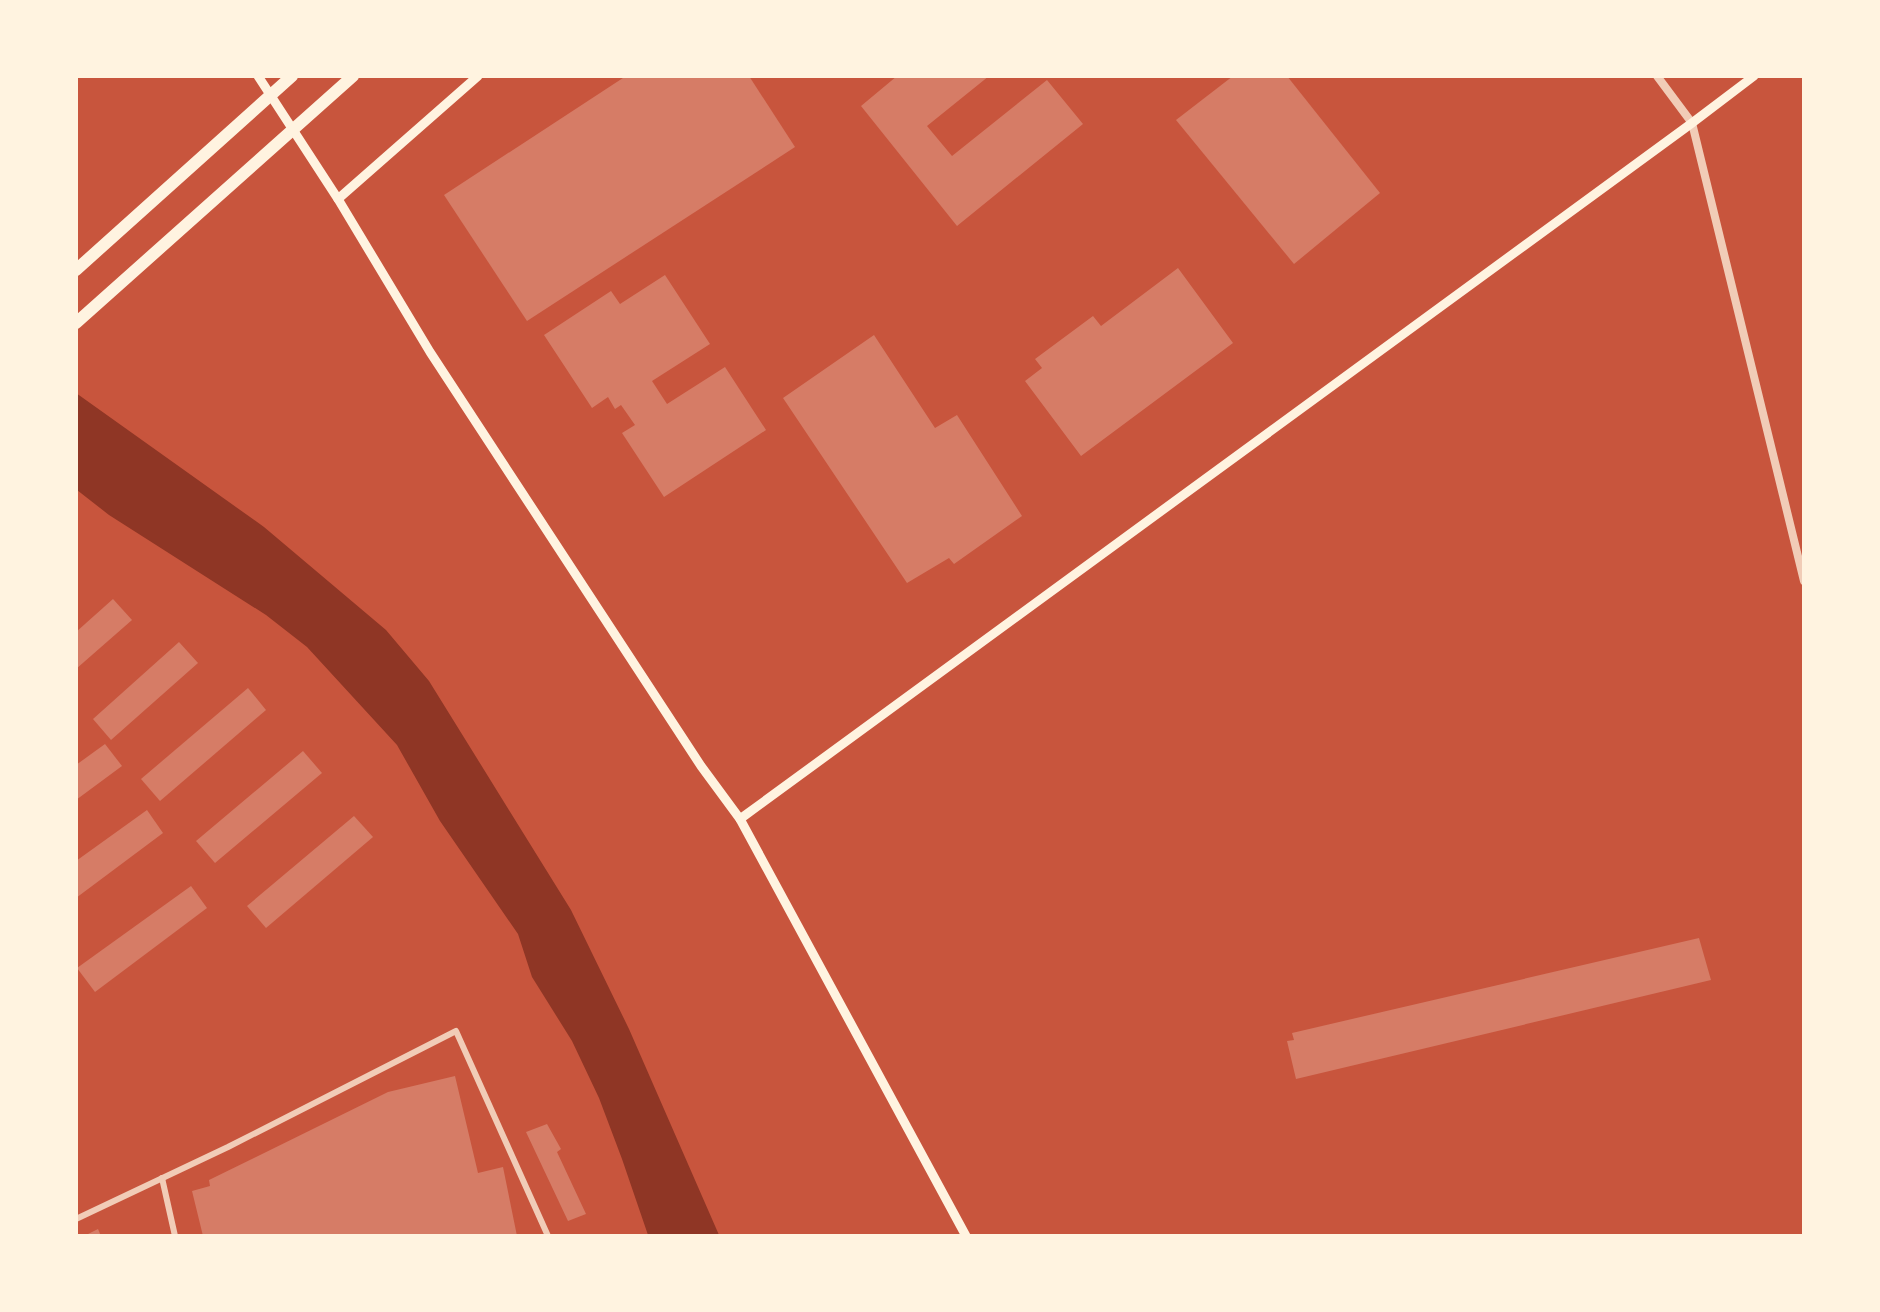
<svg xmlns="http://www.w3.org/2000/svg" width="1880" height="1312" viewBox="0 0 1880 1312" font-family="Spectral,serif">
<rect width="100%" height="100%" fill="#c8553d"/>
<polygon fill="#8f3625" points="76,393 264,527 386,630 429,681 571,910 629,1029 719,1235 648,1235 622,1159 599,1098 572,1041 532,977 518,934 440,821 397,745 307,647 266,615 109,515 77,490"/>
<g fill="#d67c66">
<polygon points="626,76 749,76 795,147 527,321 444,195"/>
<polygon points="897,76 989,76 927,126 952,156 1047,80 1083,124 957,226 861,106"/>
<polygon points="1233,76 1287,76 1380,193 1294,264 1176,120"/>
<polygon points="1178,268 1233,343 1081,456 1025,381 1042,368 1035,359 1093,316 1101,326"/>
<polygon points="665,275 710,344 652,381 667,404 725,367 766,430 664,497 622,433 635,425 621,405 615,409 608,397 592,408 544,335 611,291 620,304"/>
<polygon points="874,335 935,428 957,415 1022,516 954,564 949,558 907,583 783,398"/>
<polygon points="113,599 132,620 76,669 76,632"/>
<polygon points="179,642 198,663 111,740 93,719"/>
<polygon points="248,688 266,710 160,801 141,779"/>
<polygon points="105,744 122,766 76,800 76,765"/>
<polygon points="303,751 322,773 215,863 196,841"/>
<polygon points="147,810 163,833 76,898 76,861"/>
<polygon points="354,816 373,837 266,928 247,906"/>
<polygon points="191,886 207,908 95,992 77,968"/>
<polygon points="1699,938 1711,980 1296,1079 1287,1041 1294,1040 1292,1033"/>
<polygon points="455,1076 478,1173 503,1167 517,1236 203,1236 192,1191 210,1186 209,1180 388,1092"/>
<polygon points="547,1124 561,1149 557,1152 586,1214 568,1221 526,1132"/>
<polygon points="98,1229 101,1236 84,1236"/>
</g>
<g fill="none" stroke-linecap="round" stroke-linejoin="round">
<g stroke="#f1ccb7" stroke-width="6">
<polyline points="162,1178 175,1236"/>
<polyline points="76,1219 228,1147 456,1031 548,1236"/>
</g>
<polyline stroke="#f1ccb7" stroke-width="8" points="1657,76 1692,123 1804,581"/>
<g stroke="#fff3e0" stroke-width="9">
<polyline points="258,76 338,199 430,352 701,766 740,819 966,1236"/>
<polyline points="338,199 478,76"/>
<polyline points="740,819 1692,123 1754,76"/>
</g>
<g stroke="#fff3e0" stroke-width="12">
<polyline points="76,270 292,76"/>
<polyline points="76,323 353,76"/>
</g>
</g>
<rect width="1880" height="1312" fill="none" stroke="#fff3e0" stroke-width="156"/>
</svg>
